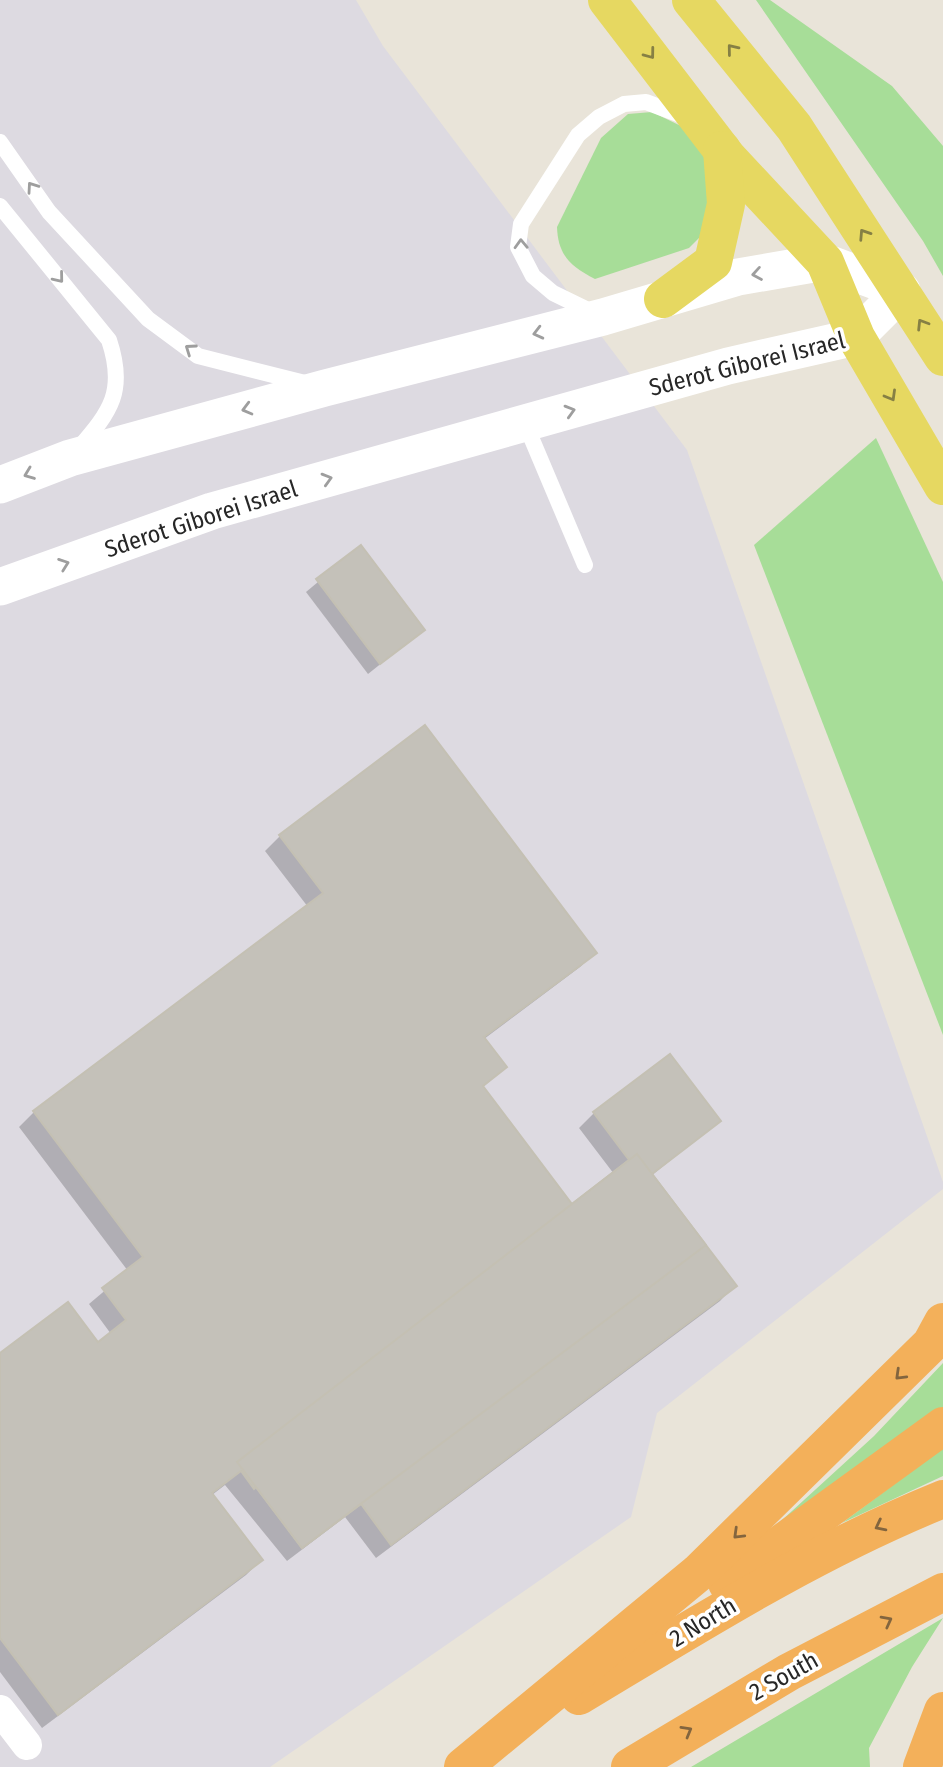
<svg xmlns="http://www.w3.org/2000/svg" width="943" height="1767" viewBox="0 0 943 1767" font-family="'Fira Sans Condensed',sans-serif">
<rect width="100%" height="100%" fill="#e9e4d9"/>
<polygon fill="#dddae1" points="0,0 356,0 383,46 687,450 943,1182 943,1189 657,1413 631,1517 270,1767 0,1767"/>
<g fill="#a7dd98">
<polygon points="756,0 770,0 892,86 943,146 943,276 923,241"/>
<path d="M652,112L683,127L707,160L708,229L689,248L595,279C570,266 558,255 557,227L601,138L628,114Z"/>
<polygon points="876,438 943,582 943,1035 754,545"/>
<polygon points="943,1363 943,1408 757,1543 874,1436"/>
<polygon points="943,1448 943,1476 842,1523"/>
<polygon points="943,1618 912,1667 869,1748 870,1767 691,1767"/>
</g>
<g fill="#0003">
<polygon points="360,547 423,630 368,674 306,592"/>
<polygon points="280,836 595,953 580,967 484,1039 505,1067 482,1088 571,1206 614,1174 579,1128 594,1113 719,1121 651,1176 734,1286 720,1301 376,1558 345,1517 287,1561 225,1485 212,1495 261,1560 246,1575 42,1728 0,1672 0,1355 98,1344 111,1334 89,1304 128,1271 19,1127 34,1112 308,907 265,851"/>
</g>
<g fill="#c4c1b9" stroke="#c4c0b3" stroke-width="2">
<polygon points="361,545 425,630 380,664 316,579"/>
<polygon points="425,725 597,953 484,1037 507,1067 483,1086 572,1204 629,1160 593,1112 670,1054 721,1121 652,1174 737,1286 391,1545 361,1504 302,1548 256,1487 254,1489 241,1471 212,1493 263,1560 58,1715 0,1638 0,1353 68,1302 98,1342 126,1320 102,1288 143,1257 33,1111 323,893 279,835"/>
<polygon points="637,1154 706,1245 302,1548 237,1462"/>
</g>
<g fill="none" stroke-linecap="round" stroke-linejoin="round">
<g stroke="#fff" stroke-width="16">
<polyline points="0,142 49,212 148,319 198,356 309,384"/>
<path d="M0,206L109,340C126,391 111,411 78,449"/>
<polyline points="594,313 553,293 533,276 518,247 521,224 578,135 599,117 624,104 646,102 683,116"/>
<polyline points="525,423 585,565"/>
</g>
<polyline stroke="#fff" stroke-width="30" points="0,1710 27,1745"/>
<polyline stroke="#fff" stroke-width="37" points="0,485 70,458 325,388 603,317 738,277 825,262 902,291 856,337 728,366 212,511 0,587"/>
<g stroke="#e6d861" stroke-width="38">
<polyline points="607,0 728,158 825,262 856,337 943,486"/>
<polyline points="691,0 794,127 943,357"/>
<polyline points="663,299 713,262 726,204 722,150"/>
</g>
<g stroke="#f3b05a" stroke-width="38">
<polyline points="727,1583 943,1426"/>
<path d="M579,1696C697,1625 814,1551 943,1499"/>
<polyline points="463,1767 698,1573 931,1344 943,1322"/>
<polyline points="630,1767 789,1672 943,1592"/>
<polyline points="922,1767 943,1711"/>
</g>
</g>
<defs><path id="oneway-chevron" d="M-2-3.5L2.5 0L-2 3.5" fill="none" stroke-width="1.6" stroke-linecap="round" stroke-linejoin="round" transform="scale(1.75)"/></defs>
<g stroke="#868044">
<use href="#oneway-chevron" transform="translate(732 49) rotate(-129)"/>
<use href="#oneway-chevron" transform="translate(650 54) rotate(53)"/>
<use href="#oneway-chevron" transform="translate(864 234) rotate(-123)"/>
<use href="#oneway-chevron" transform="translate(922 324) rotate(-122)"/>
<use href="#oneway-chevron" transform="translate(891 396) rotate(60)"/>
</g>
<g stroke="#9e9e9e">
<use href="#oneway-chevron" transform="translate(32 187) rotate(-125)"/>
<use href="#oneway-chevron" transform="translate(521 244) rotate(-92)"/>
<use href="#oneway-chevron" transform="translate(757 274) rotate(170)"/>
<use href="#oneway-chevron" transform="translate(59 278) rotate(51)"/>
<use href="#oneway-chevron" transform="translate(538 333) rotate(166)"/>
<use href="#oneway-chevron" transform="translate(190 349) rotate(-145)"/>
<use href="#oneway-chevron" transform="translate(247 409) rotate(165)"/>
<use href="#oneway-chevron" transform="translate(570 411) rotate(-16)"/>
<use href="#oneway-chevron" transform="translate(29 474) rotate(159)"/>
<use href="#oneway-chevron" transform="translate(327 479) rotate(-16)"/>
<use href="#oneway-chevron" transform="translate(64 564) rotate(-20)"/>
</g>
<g stroke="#83653e">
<use href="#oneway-chevron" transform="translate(900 1375) rotate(136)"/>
<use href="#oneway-chevron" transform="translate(880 1526) rotate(153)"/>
<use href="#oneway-chevron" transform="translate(738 1534) rotate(136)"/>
<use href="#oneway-chevron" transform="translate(887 1621) rotate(-28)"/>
<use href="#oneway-chevron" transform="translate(687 1731) rotate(-30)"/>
</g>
<g text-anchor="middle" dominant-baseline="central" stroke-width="7" stroke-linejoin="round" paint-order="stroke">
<g font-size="24" fill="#272727" stroke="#fff">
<text transform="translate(747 364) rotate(-14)">Sderot Giborei Israel</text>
<text transform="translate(201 519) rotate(-18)">Sderot Giborei Israel</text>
<text transform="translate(703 1622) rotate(-31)">2 North</text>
<text transform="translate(784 1676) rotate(-29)">2 South</text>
</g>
</g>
</svg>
